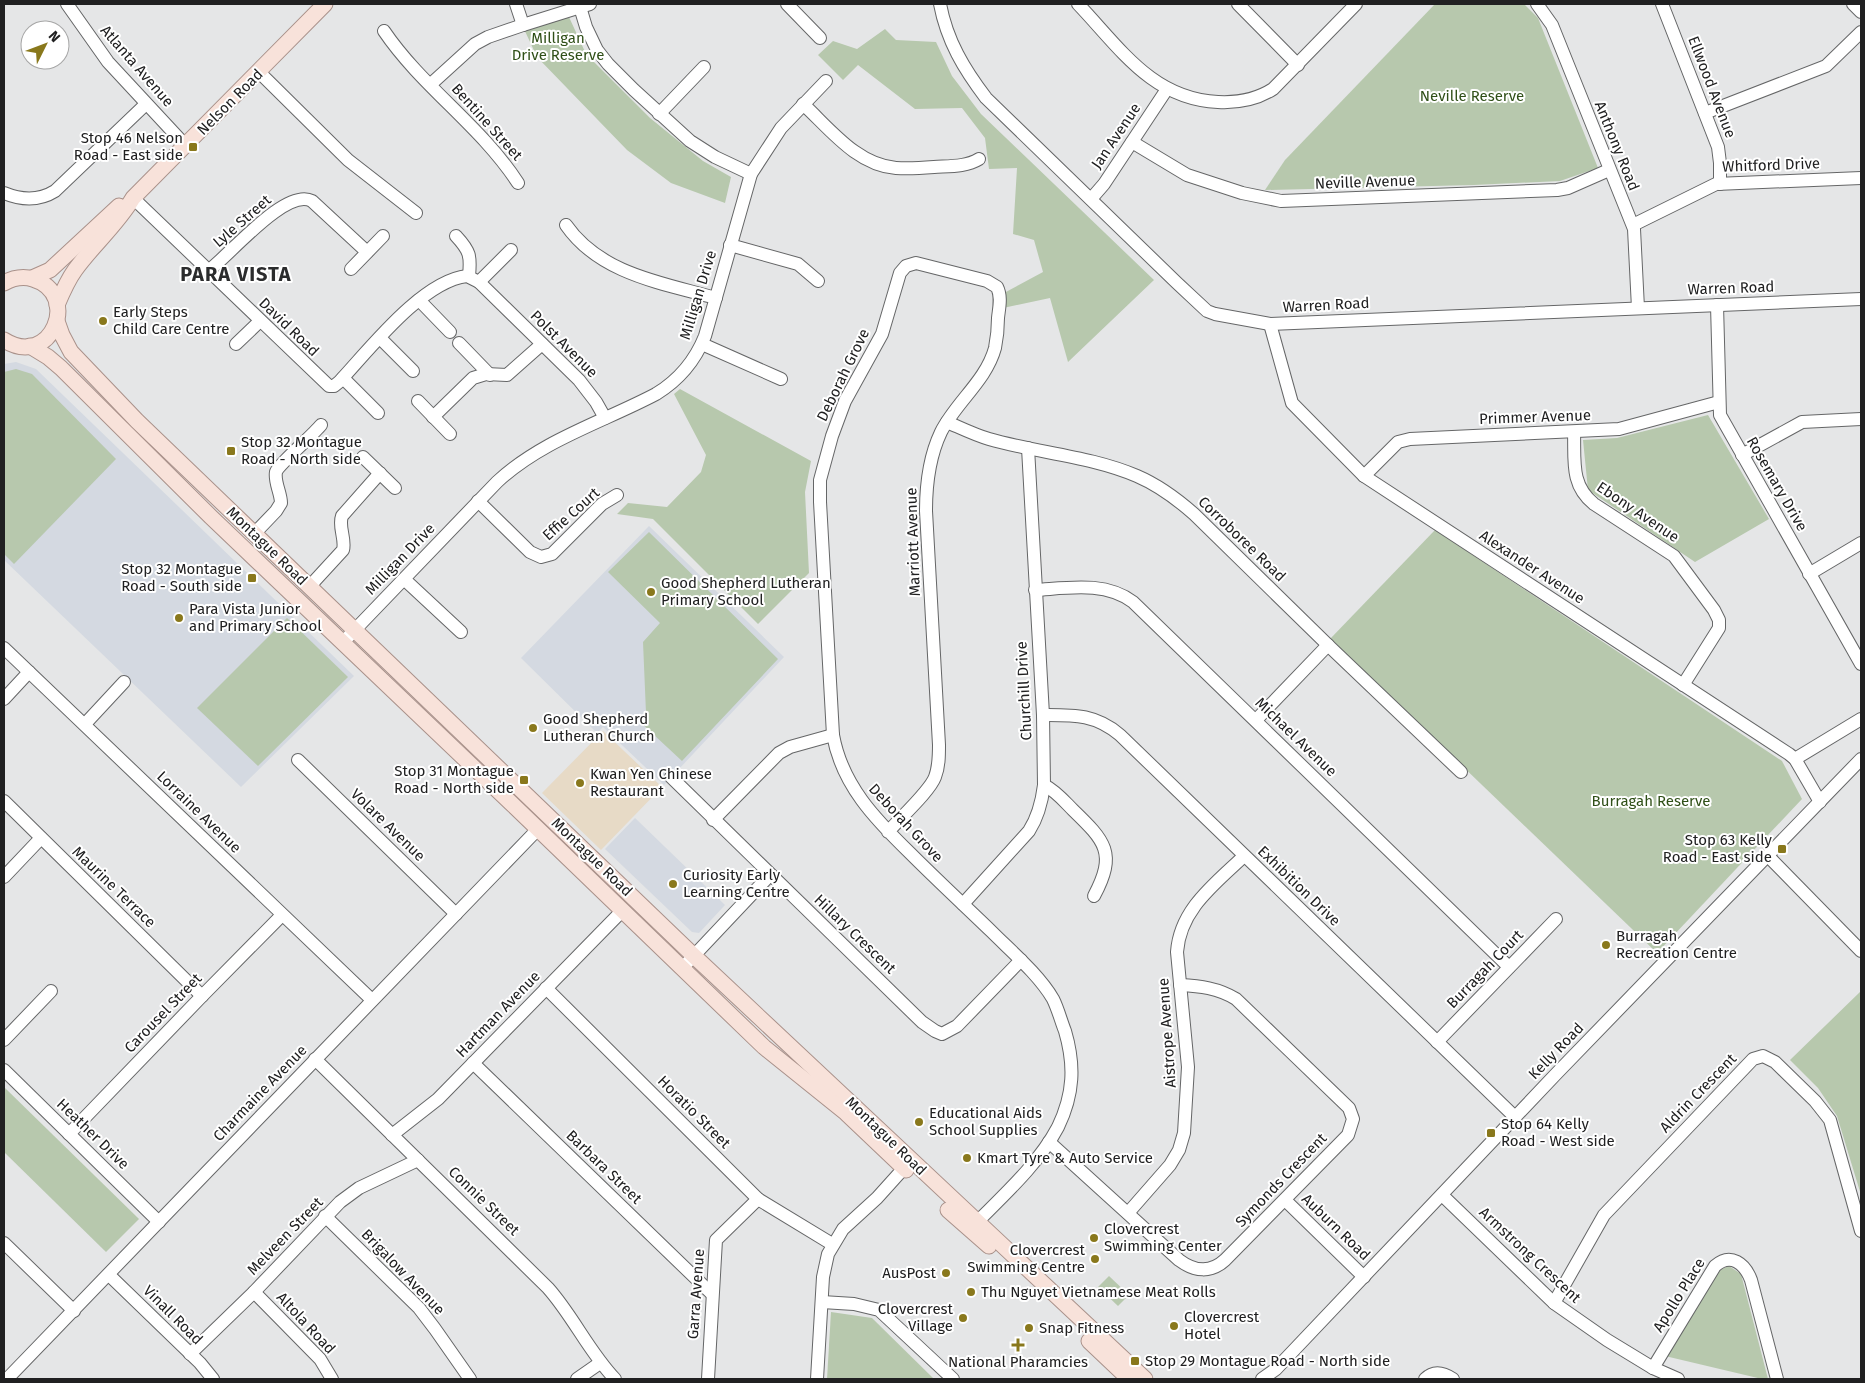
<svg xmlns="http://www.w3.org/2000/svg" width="1865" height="1383" viewBox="0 0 1865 1383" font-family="'Fira Sans',sans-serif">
<rect width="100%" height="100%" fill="#e5e6e7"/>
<polygon fill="#e7dac6" points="603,731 662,787 601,850 542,793"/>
<g fill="#d4d9e1">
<polygon points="16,362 36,369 354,676 241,787 4,560 4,364"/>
<polygon points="649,526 784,657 664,785 603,727 597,733 521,658"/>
<polygon points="635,818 725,905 699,933 692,932 605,849"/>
</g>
<g fill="#b7c8ad">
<polygon points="1435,4 1524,4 1538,18 1598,168 1560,181 1474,185 1265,190 1285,160"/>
<polygon points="569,17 586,54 650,118 703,161 731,177 725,203 671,183 627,150 537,57 524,29"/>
<polygon points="885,29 896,40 936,42 952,76 981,114 1154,280 1068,362 1050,298 1003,308 1004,293 1043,272 1034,240 1013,234 1017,168 989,169 985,138 962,108 915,109 858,65 843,80 818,55 833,41 857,49"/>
<polygon points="16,369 32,374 116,459 14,564 4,554 4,372"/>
<polygon points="680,389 811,461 805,492 809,573 758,624 653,519 617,514 628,503 667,507 701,472 706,455 674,394"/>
<polygon points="1708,415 1769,519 1695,562 1588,490 1583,440 1617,438"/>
<polygon points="1435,530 1782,761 1802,799 1657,953 1330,639"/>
<polygon points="649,532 778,659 682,761 639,721 646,713 643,642 660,623 608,572"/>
<polygon points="287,618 348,677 258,766 197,708"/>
<polygon points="1861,991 1861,1195 1837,1116 1818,1088 1790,1060"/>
<polygon points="4,1087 139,1219 106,1252 4,1152"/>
<polygon points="1729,1266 1741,1274 1768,1379 1762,1379 1665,1356 1717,1271"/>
<polygon points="1109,1276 1129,1295 1118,1306 1098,1287"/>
<polygon points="831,1312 872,1318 934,1379 827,1379"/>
</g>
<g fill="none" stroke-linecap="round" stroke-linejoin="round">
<defs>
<g id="minor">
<polyline points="67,4 108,62 186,146"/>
<polyline points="516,4 523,25 590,4"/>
<polyline points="787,4 820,38"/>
<path d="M940,4C947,41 964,69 986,98L1177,283L1207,311L1215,314L1270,324L1861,299"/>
<path d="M1078,4C1120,48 1152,99 1218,102C1238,103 1256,100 1273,89L1356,4"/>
<polyline points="1238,4 1298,65"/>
<polyline points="1537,4 1552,25 1634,229 1638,308"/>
<polyline points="1662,4 1718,147 1720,163 1720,184"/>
<polyline points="1853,4 1861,12"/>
<polyline points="580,7 586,27 597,50 608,64 634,90 690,141 715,157 751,174"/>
<path d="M384,31C422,87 481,126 518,183"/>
<polyline points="259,72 348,160 416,213"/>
<polyline points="431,84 475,44 488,37 523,25"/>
<path d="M803,104C830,129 857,165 896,168C909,169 922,168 934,167C949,166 966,167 979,159"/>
<polyline points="1705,113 1826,66 1861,32"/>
<polyline points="659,114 704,67"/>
<polyline points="1132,142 1187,175 1242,193 1281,201 1557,190 1568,188 1609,170"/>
<path d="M4,193C21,200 39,201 55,191L146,104"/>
<path d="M133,198L329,386H334L339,382C369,350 422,281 467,276L479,282L579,380L596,402L605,418"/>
<polyline points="1091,199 1104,184 1167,89"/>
<path d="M566,225C600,274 662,283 716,298"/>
<polyline points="1633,225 1716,184 1861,178"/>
<path d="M456,236C470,251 471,256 469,276"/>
<polyline points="730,245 798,264 818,281"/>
<polyline points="351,269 383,236"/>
<path d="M208,271C230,255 286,187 312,201L367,252"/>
<polyline points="479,282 511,250"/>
<polyline points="419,300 450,332"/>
<polyline points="1717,305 1720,415 1861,664"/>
<polyline points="1270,324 1292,403 1364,476 1789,754 1795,759 1820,802"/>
<polyline points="380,338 413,371"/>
<polyline points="459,343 490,375"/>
<polyline points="236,344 260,321"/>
<polyline points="702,344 781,379"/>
<polyline points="343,378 378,413"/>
<polyline points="418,401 450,434"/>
<polyline points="433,417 473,378 486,374 507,375 542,344"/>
<path d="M947,422C961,428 975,435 989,439C1038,453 1090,456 1137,476C1158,485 1177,499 1194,514L1331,648L1461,772"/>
<path d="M1574,432C1575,460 1570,485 1594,504L1674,556L1714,610L1719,620V628L1683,685"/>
<polyline points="1742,455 1802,422 1861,419"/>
<polyline points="363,457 395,488"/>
<polyline points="1364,476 1398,442 1410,439 1619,429 1719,402"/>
<polyline points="478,501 530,552 541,557 552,554 602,504 617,495"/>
<path d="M254,534L276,511L281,503C281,493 274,482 276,472C278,465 313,435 321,425"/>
<polyline points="1809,574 1861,543"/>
<polyline points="404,579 461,632"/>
<path d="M309,587L343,550C346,539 338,527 342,516L380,473"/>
<path d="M1035,590C1068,588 1105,581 1133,602L1509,967"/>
<path d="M348,637L497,482C542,440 603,422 656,394C679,380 695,361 705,336L751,174L781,128L826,81"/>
<polyline points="4,648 372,1000"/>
<polyline points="4,699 29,672"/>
<path d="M1043,715C1074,715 1095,714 1120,735L1515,1117"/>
<polyline points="1256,720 1328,645"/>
<polyline points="85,724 124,682"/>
<polyline points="1795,759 1861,719"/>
<polyline points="298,760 456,914"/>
<polyline points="671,777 922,1022 935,1031 942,1034 957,1026 1021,960"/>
<path d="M1044,785C1056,791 1064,801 1073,810C1105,841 1117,853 1094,896"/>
<polyline points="4,801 202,996"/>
<polyline points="713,820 779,753 790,747 833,735"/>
<path d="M888,832C899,819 930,791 935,777C939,767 939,756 939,745L926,511C926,483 929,457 941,432C956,402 986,381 995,348C997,338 998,328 998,318C999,308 1002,297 997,287L987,281L916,263L906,266L900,273L882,334L845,401L832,436L820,480V502L833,735C842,785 875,819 910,853C937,880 965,906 992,932C1012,952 1039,975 1053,999C1058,1009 1061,1021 1065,1031C1075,1065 1074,1094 1058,1127C1039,1163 1006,1193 977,1222"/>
<polyline points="1768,856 1861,951"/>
<polyline points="4,877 41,838"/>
<path d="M963,904L1029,831C1038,817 1042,801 1044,785L1043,715L1028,448"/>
<polyline points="687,963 770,875"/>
<polyline points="546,988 758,1199 832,1244"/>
<polyline points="4,1040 51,991"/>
<polyline points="1437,1042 1556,919"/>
<path d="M315,1059L548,1288C573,1316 589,1352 615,1379"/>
<polyline points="473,1063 712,1294"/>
<polyline points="4,1070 159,1222"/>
<polyline points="69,1134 202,996 282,915"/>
<polyline points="392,1135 438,1099 622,911"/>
<path d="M1049,1142L1179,1260C1195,1272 1211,1273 1225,1260L1348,1135L1353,1119L1349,1108L1236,999C1218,988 1200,986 1180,985"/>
<polyline points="1442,1195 1554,1303 1607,1340 1653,1368 1678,1379"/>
<polyline points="1285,1200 1364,1277"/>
<path d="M1128,1213L1170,1165L1179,1150L1184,1133L1188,1067L1177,952C1180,909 1215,884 1244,856"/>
<polyline points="325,1216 419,1308 435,1329 470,1379"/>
<polyline points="4,1243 74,1311"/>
<polyline points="109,1275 200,1363 213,1379"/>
<polyline points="254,1292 320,1359 332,1379"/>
<polyline points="822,1302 854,1304 879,1310 953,1379"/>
<polyline points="1554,1303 1604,1215 1753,1059 1763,1056 1775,1062 1815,1101 1830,1120 1861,1231"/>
<polyline points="190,1354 254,1292 340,1202 359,1188 418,1160"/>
<path d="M1653,1368L1715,1266C1731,1252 1745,1264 1751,1280L1777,1379"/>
<polyline points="7,1379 538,829"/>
<polyline points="577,1379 600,1363"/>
<polyline points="708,1379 716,1240 758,1199"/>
<polyline points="817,1379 823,1277 828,1254 843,1229 877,1198 904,1168"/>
<polyline points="1262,1379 1276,1369 1556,1074 1861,759"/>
<path d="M1425,1379C1434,1370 1444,1373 1453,1379"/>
</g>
<g id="major">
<polyline points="32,278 50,270 119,206"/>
<path d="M4,283C13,278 23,276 33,279C82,294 51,370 4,340"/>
<path d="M57,305C62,293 67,281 75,270C93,245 117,225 133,198L325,4"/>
<polyline points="57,321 62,335 71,352 137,421 694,956 1145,1379"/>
<polyline points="30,346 48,357 61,368 211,517 511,803 764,1047 846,1113 906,1170"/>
<polyline points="948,1210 989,1246"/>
<polyline points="1089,1341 1129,1379"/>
</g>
</defs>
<use href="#minor" stroke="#656667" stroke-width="14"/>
<use href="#major" stroke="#a9918a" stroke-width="17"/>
<use href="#minor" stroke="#fff" stroke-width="12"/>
<use href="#major" stroke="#f8e2da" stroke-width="15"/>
</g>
<g fill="#89781c" stroke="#fff" stroke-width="2">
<rect x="188" y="142" width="10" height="10" rx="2.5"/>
<circle cx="103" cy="321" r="5"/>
<rect x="226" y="446" width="10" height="10" rx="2.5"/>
<rect x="247" y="573" width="10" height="10" rx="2.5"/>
<circle cx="651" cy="592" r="5"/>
<circle cx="179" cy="618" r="5"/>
<circle cx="533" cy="728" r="5"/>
<rect x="519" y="775" width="10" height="10" rx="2.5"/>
<circle cx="580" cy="783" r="5"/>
<rect x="1777" y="844" width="10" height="10" rx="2.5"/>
<circle cx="673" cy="884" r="5"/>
<circle cx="1606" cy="945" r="5"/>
<circle cx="919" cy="1122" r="5"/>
<rect x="1486" y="1128" width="10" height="10" rx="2.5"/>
<circle cx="967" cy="1158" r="5"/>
<circle cx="1094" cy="1238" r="5"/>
<circle cx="1095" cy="1259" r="5"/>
<circle cx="946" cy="1273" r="5"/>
<circle cx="971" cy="1292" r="5"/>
<circle cx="963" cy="1318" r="5"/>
<circle cx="1174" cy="1326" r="5"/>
<circle cx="1029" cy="1328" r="5"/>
<path d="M1015.5 1337.5h5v5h5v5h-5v5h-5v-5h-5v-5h5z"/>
<rect x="1130" y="1356" width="10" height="10" rx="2.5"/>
</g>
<g text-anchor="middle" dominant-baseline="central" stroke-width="4" stroke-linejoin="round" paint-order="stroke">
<g font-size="15" fill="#2f4f17" stroke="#fff">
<text x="558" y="38">Milligan<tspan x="558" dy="17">Drive Reserve</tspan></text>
<text x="1472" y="96">Neville Reserve</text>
<text x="1651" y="801">Burragah Reserve</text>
</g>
<g font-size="15" fill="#202021" stroke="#fff">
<text transform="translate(137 66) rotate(49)">Atlanta Avenue</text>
<text transform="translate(1712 87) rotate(69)">Ellwood Avenue</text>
<text transform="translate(230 102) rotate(-45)">Nelson Road</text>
<text transform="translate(487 122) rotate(48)">Bentine Street</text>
<text transform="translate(1116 136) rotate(-56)">Jan Avenue</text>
<text transform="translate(1617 146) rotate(68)">Anthony Road</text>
<text transform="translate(1771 165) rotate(-2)">Whitford Drive</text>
<text transform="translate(1365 182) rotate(-2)">Neville Avenue</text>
<text transform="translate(242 221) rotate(-41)">Lyle Street</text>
<text transform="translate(1731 288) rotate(-2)">Warren Road</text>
<text transform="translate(698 295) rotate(-73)">Milligan Drive</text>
<text transform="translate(1326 305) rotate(-3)">Warren Road</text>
<text transform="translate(289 327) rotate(44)">David Road</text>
<text transform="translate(564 344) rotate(45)">Polst Avenue</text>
<text transform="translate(843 375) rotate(-64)">Deborah Grove</text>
<text transform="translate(1535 417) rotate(-2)">Primmer Avenue</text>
<text transform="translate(1777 484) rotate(60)">Rosemary Drive</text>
<text transform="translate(1638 512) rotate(34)">Ebony Avenue</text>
<text transform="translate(571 514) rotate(-42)">Effie Court</text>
<text transform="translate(1242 539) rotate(44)">Corroboree Road</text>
<text transform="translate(913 542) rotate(-92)">Marriott Avenue</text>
<text transform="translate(267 546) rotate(44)">Montague Road</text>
<text transform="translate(400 559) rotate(-46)">Milligan Drive</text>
<text transform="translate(1532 567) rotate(33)">Alexander Avenue</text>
<text transform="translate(1024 691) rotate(-93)">Churchill Drive</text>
<text transform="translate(1296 737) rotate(44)">Michael Avenue</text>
<text transform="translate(199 812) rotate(44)">Lorraine Avenue</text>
<text transform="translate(906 823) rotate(47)">Deborah Grove</text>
<text transform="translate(388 825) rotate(44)">Volare Avenue</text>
<text transform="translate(592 857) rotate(44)">Montague Road</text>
<text transform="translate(1299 886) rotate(44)">Exhibition Drive</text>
<text transform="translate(114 887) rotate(44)">Maurine Terrace</text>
<text transform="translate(855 934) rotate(44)">Hillary Crescent</text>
<text transform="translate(1485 969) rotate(-46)">Burragah Court</text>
<text transform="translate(163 1013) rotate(-46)">Carousel Street</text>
<text transform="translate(498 1014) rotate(-46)">Hartman Avenue</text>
<text transform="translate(1167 1033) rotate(-94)">Aistrope Avenue</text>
<text transform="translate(1556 1051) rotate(-46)">Kelly Road</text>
<text transform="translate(260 1093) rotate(-46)">Charmaine Avenue</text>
<text transform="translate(1698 1093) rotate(-46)">Aldrin Crescent</text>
<text transform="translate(694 1112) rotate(45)">Horatio Street</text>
<text transform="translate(93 1134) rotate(44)">Heather Drive</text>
<text transform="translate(886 1136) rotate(44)">Montague Road</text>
<text transform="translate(604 1167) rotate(44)">Barbara Street</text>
<text transform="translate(1281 1180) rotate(-46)">Symonds Crescent</text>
<text transform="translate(484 1201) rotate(44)">Connie Street</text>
<text transform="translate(1336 1227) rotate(44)">Auburn Road</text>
<text transform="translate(285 1236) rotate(-46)">Melveen Street</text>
<text transform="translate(1530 1255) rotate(43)">Armstrong Crescent</text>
<text transform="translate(403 1272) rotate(46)">Brigalow Avenue</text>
<text transform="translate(696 1294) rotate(-86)">Garra Avenue</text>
<text transform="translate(1679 1295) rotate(-58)">Apollo Place</text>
<text transform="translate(173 1315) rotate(45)">Vinall Road</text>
<text transform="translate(306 1323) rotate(47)">Altola Road</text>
</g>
<g font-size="15" fill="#202021" stroke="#fff" text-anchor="start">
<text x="183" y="138" text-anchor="end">Stop 46 Nelson<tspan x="183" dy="17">Road - East side</tspan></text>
<text x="113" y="312">Early Steps<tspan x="113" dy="17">Child Care Centre</tspan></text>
<text x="241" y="442">Stop 32 Montague<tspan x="241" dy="17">Road - North side</tspan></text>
<text x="242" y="569" text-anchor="end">Stop 32 Montague<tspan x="242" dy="17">Road - South side</tspan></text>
<text x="661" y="583">Good Shepherd Lutheran<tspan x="661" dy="17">Primary School</tspan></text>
<text x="189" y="609">Para Vista Junior<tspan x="189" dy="17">and Primary School</tspan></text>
<text x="543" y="719">Good Shepherd<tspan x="543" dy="17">Lutheran Church</tspan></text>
<text x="514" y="771" text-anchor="end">Stop 31 Montague<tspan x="514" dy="17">Road - North side</tspan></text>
<text x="590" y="774">Kwan Yen Chinese<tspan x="590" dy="17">Restaurant</tspan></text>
<text x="1772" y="840" text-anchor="end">Stop 63 Kelly<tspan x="1772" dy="17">Road - East side</tspan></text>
<text x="683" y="875">Curiosity Early<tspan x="683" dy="17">Learning Centre</tspan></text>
<text x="1616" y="936">Burragah<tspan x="1616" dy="17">Recreation Centre</tspan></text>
<text x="929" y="1113">Educational Aids<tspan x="929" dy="17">School Supplies</tspan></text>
<text x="1501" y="1124">Stop 64 Kelly<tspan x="1501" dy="17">Road - West side</tspan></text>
<text x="977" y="1158">Kmart Tyre &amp; Auto Service</text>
<text x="1104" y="1229">Clovercrest<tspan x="1104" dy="17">Swimming Center</tspan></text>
<text x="1085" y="1250" text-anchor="end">Clovercrest<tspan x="1085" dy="17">Swimming Centre</tspan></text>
<text x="936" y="1273" text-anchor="end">AusPost</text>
<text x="981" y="1292">Thu Nguyet Vietnamese Meat Rolls</text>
<text x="953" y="1309" text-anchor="end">Clovercrest<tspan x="953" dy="17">Village</tspan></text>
<text x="1184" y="1317">Clovercrest<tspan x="1184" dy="17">Hotel</tspan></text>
<text x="1039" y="1328">Snap Fitness</text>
<text x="1145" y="1361">Stop 29 Montague Road - North side</text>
<text x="1018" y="1362" text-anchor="middle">National Pharamcies</text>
</g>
<g font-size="20" font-weight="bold" letter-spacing="1" fill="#2b2c2d" stroke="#fff">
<text x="236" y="274">PARA VISTA</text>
</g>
</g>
<rect width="1865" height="1383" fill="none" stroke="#202021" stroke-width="10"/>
<g transform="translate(45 45) rotate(48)"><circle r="24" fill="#ffffff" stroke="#a6a6a6"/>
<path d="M0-4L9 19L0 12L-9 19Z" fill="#89781c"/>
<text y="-8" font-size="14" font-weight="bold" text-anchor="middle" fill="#202021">N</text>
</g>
</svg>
